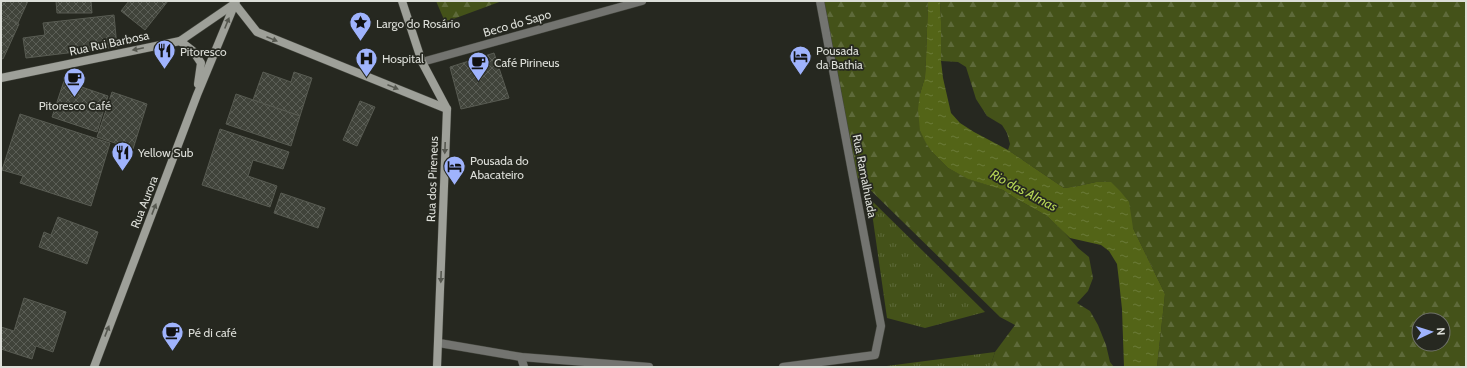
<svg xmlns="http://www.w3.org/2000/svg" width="1467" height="368" viewBox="0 0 1467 368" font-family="Cabin,sans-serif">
<defs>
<pattern id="grass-tufts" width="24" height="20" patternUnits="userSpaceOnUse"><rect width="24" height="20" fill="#445219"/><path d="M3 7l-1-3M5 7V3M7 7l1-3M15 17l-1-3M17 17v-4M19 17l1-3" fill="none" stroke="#5e6a3a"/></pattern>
<pattern id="forest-firs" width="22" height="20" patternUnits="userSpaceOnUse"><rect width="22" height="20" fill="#445219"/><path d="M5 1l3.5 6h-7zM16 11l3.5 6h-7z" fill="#5e6a3a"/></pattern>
<pattern id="water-ripples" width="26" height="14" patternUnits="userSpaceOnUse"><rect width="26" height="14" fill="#536417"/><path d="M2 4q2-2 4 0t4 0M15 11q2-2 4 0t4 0" fill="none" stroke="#6b7a38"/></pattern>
<pattern id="building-cross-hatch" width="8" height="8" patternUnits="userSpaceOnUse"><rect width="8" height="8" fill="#40433a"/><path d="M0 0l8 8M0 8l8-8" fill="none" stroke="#5b5e56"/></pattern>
</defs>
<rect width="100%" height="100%" fill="#262820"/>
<g fill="url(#grass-tufts)">
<polygon points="870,199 985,312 925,328 887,318"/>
<polygon points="995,352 990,367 879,367"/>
</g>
<g fill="url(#forest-firs)" fill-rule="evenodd">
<polygon points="436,1 502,1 445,22"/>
<polygon points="820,1 928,1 926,59 925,77 920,94 920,131 931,151 948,168 969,179 1003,190 1015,198 1047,216 1063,231 1078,248 1089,257 1093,278 1088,291 1077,303 1090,311 1098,325 1106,345 1110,362 1114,367 990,367 995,352 1015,325 1000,317 852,172"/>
<path d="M940,1H1466V367H1157L1165,294L1133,228L1096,182L1078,186L1064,188L1008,150L1010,144L1007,133L1002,125L987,116L976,99L966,67L958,62L941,61V22ZM1419,320H1443V344H1419Z"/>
</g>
<polygon fill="url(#water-ripples)" points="928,1 940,1 941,22 941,61 943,78 951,113 960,123 974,132 1008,150 1064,188 1078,186 1096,182 1111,182 1120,191 1129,202 1133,228 1165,294 1157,367 1124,367 1122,309 1119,281 1117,264 1109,251 1101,245 1070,238 1047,216 1015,198 1003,190 968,179 948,168 931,151 926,143 920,131 918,109 920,94 925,77 926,59"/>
<g fill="url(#building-cross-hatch)" stroke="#585b52">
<polygon points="1,1 28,1 18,23 1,14"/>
<polygon points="56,1 91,1 92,13 57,13"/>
<polygon points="129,1 168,1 145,30 121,11"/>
<polygon points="114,15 117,47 26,58 23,38 45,35 43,23"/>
<polygon points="1,16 19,24 3,59 1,58"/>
<polygon points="494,53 509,98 461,109 450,67"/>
<polygon points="263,72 291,82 294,72 312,78 300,116 253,100"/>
<polygon points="64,81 108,96 97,132 52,117"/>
<polygon points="112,92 147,104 133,149 97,137"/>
<polygon points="236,94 300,116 291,146 226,124"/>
<polygon points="360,101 375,107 357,146 343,140"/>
<polygon points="20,114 110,143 91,206 20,183 23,176 2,170"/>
<polygon points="220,129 289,152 283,169 253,160 248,176 277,186 270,207 202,185"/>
<polygon points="281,193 325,208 318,228 274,213"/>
<polygon points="58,217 98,232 87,264 39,247 44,232 51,235"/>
<polygon points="24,298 66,312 53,352 36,346 32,359 1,349 1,327 14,331"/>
</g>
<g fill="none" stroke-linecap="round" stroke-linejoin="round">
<defs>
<g id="street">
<polyline points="422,62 642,1"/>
<polyline points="439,343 521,357 649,367"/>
<polyline points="521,357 524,367"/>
<polyline points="783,367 875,355 881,326 820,1"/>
</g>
<g id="secondary">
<polyline points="402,1 422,62 447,109 437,367"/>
<polyline points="235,4 257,32 447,109"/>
<polyline points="180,41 193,51 201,63 198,84"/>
<polyline points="1,78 180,41 234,4"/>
<polyline points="94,367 197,95 236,1"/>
</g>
</defs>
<use href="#street" stroke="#43453d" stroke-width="9"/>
<use href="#secondary" stroke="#43453d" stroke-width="9"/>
<use href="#street" stroke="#737470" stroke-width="8"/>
<use href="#secondary" stroke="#9ea099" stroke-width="8"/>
</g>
<defs><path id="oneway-solid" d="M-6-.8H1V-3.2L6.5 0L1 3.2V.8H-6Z"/></defs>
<g fill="#565850">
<use href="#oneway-solid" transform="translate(227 23) rotate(-68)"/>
<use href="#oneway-solid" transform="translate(272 39) rotate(22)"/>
<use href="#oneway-solid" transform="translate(138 49) rotate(168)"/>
<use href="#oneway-solid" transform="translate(393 87) rotate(22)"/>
<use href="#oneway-solid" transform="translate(445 148) rotate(92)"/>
<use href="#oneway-solid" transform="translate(154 209) rotate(-69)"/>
<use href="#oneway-solid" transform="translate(441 277) rotate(92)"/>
<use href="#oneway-solid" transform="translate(107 331) rotate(-69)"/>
</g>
<defs>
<symbol id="sight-pin" viewBox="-11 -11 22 30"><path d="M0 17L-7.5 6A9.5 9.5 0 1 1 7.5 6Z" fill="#9fb3fd" stroke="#262820"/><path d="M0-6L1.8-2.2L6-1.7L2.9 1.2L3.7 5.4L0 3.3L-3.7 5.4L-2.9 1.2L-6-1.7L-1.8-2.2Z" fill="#111"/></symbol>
<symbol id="restaurant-pin" viewBox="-11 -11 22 30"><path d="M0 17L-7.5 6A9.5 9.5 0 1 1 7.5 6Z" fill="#9fb3fd" stroke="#262820"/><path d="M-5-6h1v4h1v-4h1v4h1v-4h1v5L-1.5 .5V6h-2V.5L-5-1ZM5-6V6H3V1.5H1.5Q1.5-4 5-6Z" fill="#111"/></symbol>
<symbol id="hotel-pin" viewBox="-11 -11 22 30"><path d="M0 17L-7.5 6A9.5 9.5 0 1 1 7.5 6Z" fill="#9fb3fd" stroke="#262820"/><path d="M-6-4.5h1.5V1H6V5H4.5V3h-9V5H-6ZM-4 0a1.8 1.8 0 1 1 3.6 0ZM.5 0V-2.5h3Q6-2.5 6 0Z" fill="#111"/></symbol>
<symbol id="hospital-pin" viewBox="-11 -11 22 30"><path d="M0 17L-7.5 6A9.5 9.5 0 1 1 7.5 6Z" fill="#9fb3fd" stroke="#262820"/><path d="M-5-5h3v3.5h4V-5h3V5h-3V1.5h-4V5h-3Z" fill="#111"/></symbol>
<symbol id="cafe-pin" viewBox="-11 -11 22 30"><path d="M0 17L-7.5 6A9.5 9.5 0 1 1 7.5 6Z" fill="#9fb3fd" stroke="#262820"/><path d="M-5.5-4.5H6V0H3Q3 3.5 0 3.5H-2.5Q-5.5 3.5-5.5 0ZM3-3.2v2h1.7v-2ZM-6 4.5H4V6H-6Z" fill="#111"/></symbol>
</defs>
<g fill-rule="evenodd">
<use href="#sight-pin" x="348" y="10" width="25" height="34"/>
<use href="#restaurant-pin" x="152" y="38" width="25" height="34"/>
<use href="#hotel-pin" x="788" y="44" width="25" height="34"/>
<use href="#hospital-pin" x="354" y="46" width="25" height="34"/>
<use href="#cafe-pin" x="466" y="50" width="25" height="34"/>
<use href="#cafe-pin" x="62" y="66" width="25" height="34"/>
<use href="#restaurant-pin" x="110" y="140" width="25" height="34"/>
<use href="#hotel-pin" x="442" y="154" width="25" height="34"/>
<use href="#cafe-pin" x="160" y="320" width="25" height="34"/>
</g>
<g text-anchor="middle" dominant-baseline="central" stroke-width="3.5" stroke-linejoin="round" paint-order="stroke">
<g font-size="12" fill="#dcded8" stroke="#262820" text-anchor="start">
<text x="376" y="23">Largo do Rosário</text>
<text x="816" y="50">Pousada<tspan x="816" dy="14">da Bathia</tspan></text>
<text x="180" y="51">Pitoresco</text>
<text x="382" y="58">Hospital</text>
<text x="494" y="62">Café Pirineus</text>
<text x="75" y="105" text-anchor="middle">Pitoresco Café</text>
<text x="138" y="152">Yellow Sub</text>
<text x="470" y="160">Pousada do<tspan x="470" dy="14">Abacateiro</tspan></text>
<text x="188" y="332">Pé di café</text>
</g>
<g font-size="12" fill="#dcded8" stroke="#262820">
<text transform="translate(517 23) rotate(-16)">Beco do Sapo</text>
<text transform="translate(109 43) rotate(-12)">Rua Rui Barbosa</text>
<text transform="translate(865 176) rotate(79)">Rua Ramalhuada</text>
<text transform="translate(432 179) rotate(-88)">Rua dos Pireneus</text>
<text transform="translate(144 202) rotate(-69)">Rua Aurora</text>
</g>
<g font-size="13" font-style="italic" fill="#b6d655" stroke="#262820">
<text transform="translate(1024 190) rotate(28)">Rio das Almas</text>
</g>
</g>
<rect width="1467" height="368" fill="none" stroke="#dcded8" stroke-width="4"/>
<g transform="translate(1431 332) rotate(86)"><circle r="19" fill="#262820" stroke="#6f716a"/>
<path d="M0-3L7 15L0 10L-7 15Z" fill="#9fb3fd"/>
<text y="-6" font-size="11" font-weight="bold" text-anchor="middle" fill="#dcded8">N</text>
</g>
</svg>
